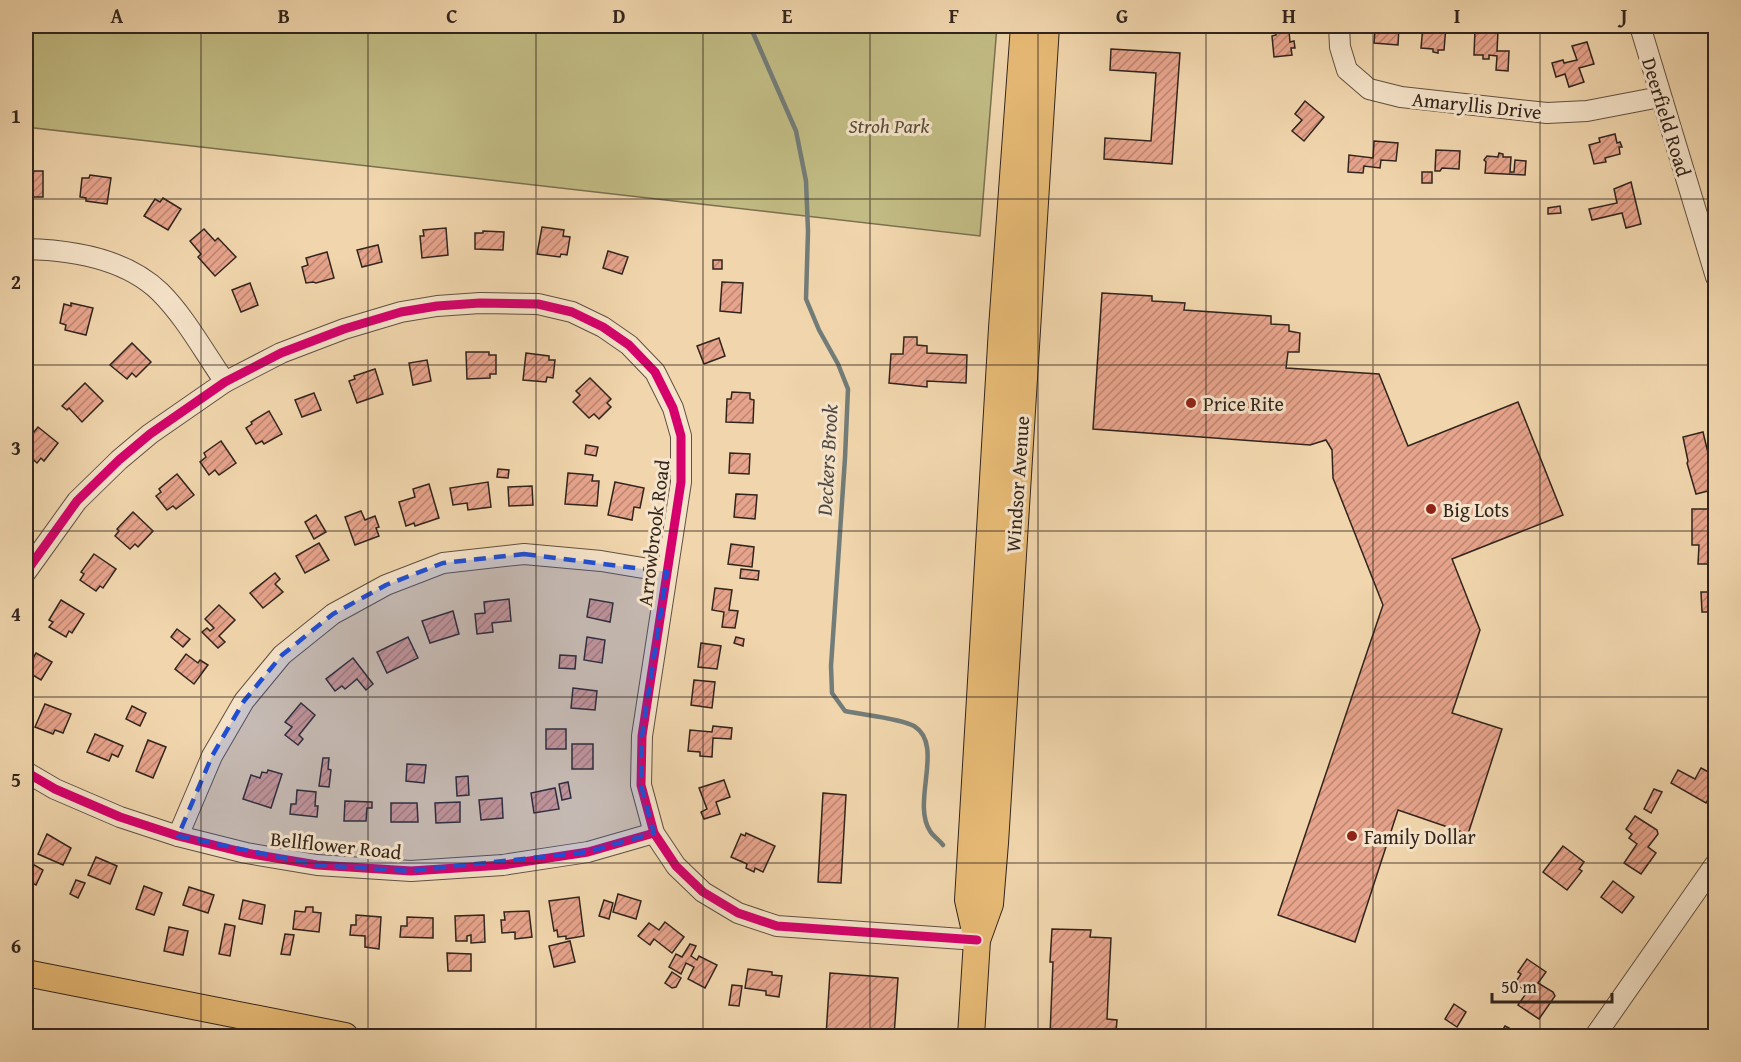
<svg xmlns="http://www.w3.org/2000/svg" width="1741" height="1062" viewBox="0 0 1741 1062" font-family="'Gentium Book Plus',serif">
<defs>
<pattern id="building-hatch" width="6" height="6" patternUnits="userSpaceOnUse" patternTransform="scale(1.5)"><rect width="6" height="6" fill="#e7a48c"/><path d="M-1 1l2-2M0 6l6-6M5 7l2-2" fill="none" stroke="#bc8572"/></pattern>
</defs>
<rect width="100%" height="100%" fill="#f1d6ad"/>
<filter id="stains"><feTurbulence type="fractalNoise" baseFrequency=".00333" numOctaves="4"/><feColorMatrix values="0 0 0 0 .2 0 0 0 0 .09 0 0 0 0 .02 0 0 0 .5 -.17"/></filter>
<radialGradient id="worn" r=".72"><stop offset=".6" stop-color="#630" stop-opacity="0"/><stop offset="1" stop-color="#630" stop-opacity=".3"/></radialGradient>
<polygon fill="#c2bc84" stroke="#7a7050" stroke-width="1.5" points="26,26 997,26 980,236 26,127"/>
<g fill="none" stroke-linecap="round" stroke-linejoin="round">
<path stroke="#727c78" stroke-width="4.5" d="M750,26L796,131L806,181L808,231L806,299L819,330L838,364L848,389L845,458L831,666L832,693L845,711C863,715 900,718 914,726C945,745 911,802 930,831C933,836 939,840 943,845"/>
</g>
<g fill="url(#building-hatch)" stroke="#31241d" stroke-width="1.5">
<polygon points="1387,26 1399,26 1398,45 1374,43 1375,31 1378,31 1379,27 1387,27"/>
<polygon points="1423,26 1446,26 1444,50 1438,50 1438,53 1433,52 1433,49 1421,48"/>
<polygon points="1477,26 1491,26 1490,31 1498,31 1497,51 1509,51 1508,71 1496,70 1497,56 1489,55 1489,59 1483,59 1483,55 1474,55 1475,30 1477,30"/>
<polygon points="1289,31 1290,42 1294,41 1295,48 1291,48 1292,55 1274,57 1272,36 1276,35 1276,33"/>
<polygon points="1587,42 1594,64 1579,68 1584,82 1569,87 1565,74 1556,77 1552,63 1563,60 1564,63 1577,60 1572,46"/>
<polygon points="1111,49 1180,53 1172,164 1104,159 1105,138 1151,141 1156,73 1110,70"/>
<polygon points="1305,101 1324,117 1304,141 1292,131 1302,120 1295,114"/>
<polygon points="1615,134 1617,143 1620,142 1622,147 1619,147 1620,154 1605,158 1606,162 1594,164 1589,145 1600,142 1599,138"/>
<polygon points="1374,141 1398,143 1396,161 1381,160 1380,168 1364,166 1363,173 1348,172 1349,155 1373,158"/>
<polygon points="1436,150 1460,151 1459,169 1442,168 1440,171 1435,171"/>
<polygon points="1499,153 1503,154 1503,157 1511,157 1510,172 1514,172 1515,160 1526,161 1525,175 1485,173 1486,162 1484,160 1487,156 1498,157"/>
<rect x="26" y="171" width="17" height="26"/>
<rect x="1422" y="172" width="10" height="11"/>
<polygon points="90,175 111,178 107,204 86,201 86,198 80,197 82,178 89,178"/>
<polygon points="1631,182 1641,224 1626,228 1622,213 1592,220 1589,209 1617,203 1614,189"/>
<polygon points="163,198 181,209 168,230 144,216 155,199 160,202"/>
<polygon points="1560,206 1561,213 1548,214 1548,208"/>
<polygon points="542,227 564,230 563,236 570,237 567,255 561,254 560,257 537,254"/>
<polygon points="446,228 448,255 422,258 420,236 424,236 423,230"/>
<polygon points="204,229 215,241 218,238 236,257 215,276 198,257 201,254 190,241"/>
<polygon points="483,231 504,232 503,250 475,249 475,233 483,233"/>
<polygon points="378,245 382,262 362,267 357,250"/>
<polygon points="608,251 628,257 622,274 603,268"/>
<polygon points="327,252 334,278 316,283 313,282 306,283 302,267 308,265 306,258"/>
<rect x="713" y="260" width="9" height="9"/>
<polygon points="722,282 743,283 741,313 720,311"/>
<polygon points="250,283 258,305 241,312 232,290"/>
<polygon points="1102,293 1152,296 1152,301 1185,303 1184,310 1271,316 1271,324 1289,325 1289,331 1300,333 1299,352 1288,352 1286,368 1379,374 1408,446 1518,402 1563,515 1452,559 1480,630 1452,713 1502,729 1468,834 1398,810 1355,942 1278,915 1383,605 1333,478 1332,450 1326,440 1310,445 1093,429"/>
<polygon points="71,303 93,308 86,335 65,330 66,325 60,323 64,304 71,306"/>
<polygon points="904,337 917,337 917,345 927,346 927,353 967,355 966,383 927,381 927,387 889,383 891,354 903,354"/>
<polygon points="719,338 725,356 704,364 697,346"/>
<polygon points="132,343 151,362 136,377 132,373 127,379 110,365"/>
<polygon points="466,352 489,352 489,355 496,355 496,374 490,374 490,378 467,379"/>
<polygon points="526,353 549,356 549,360 555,360 553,378 547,377 546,382 523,380"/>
<polygon points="427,360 431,381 413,385 409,363"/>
<polygon points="375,369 383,394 357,403 349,381 355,379 354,376"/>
<polygon points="590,378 611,399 607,403 611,407 599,419 594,414 589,418 573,402 580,395 576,391"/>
<polygon points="85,383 103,401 82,422 69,408 67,410 62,406"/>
<polygon points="732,392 750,393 750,399 754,400 753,423 726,422 727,399 731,399"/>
<polygon points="314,393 321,410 302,417 295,400"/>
<polygon points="269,411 282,434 264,444 262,441 256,444 246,428 252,424 251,422"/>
<polygon points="38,427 58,443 44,461 41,458 37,463 26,453 27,445 26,442"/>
<polygon points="1703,432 1709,457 1713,456 1716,467 1716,489 1696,494 1687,463 1688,461 1683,437"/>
<polygon points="221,441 236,463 219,475 215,470 209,475 200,462 206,457 204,453"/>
<polygon points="586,445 598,447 596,456 585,454"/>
<polygon points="730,453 750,454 749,474 729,473"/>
<polygon points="498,469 509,470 508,478 497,477"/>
<polygon points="568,473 593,475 592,481 599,481 597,506 565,504"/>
<polygon points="177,474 194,495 176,509 173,506 167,510 156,496 161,492 159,489"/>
<polygon points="488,482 491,507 468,510 467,503 453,505 450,488"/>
<polygon points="615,482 644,488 640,508 634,507 632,520 608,515"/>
<polygon points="429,484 439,518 415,526 414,523 406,526 399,502 415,497 413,489"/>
<polygon points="532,486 533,505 509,506 508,487"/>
<polygon points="736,494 757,495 755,519 734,517"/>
<polygon points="1692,509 1714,509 1716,564 1698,564 1699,545 1692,545"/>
<polygon points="361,511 365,520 375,516 379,527 376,528 379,536 355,545 345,517"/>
<polygon points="133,512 153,531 138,547 135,544 130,549 115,536 119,531 117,529"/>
<polygon points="316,515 326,532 314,539 305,522"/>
<polygon points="319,543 329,560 305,573 296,556"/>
<polygon points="731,544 754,547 752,567 728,564"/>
<polygon points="94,554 116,569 103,588 100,586 96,591 80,580 84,574 81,572"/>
<polygon points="741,569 759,571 758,580 740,578"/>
<polygon points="275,573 280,579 275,584 283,592 263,608 250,593"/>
<polygon points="715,588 732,590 729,610 738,611 735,628 722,627 724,612 712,610"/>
<polygon points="1701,592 1716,592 1716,641 1710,642 1709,612 1702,612"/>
<polygon points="509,599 511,621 492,623 493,632 477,634 475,614 485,613 484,602"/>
<polygon points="590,599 613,603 610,622 587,617"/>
<polygon points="61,600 84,614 72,633 69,631 66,637 49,627 53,622 49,620"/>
<polygon points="219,605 235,620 219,636 225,642 218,648 202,632 207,628 210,631 214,628 205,619"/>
<polygon points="453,611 459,634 430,643 422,621"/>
<polygon points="177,629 190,639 183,647 171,637"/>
<polygon points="408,637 418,658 387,673 377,652"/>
<polygon points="587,637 605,640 602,663 584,660"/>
<polygon points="736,637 744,639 743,646 734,643"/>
<polygon points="701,643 721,646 717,669 698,667"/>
<polygon points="36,653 52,662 41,680 26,671"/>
<polygon points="186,654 198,663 200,660 208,665 194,684 175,669"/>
<polygon points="560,655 576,656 575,669 559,668"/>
<polygon points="353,658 373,684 366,690 357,679 345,689 342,686 335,691 326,679"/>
<polygon points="694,680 715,682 712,708 691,705"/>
<polygon points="573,688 597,691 595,710 571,708"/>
<polygon points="301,703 315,715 299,735 303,739 298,745 285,735 292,727 285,722"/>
<polygon points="45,704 71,714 63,733 55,730 53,734 35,727"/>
<polygon points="132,706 146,713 140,726 126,719"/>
<polygon points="713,726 732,728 731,739 713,738 712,757 700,756 700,752 688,751 690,730 712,732"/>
<rect x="546" y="729" width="20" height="20"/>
<polygon points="95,734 123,746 118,757 112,754 109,761 87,752"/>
<polygon points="148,740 166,747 153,778 136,771"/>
<rect x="572" y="744" width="21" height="25"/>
<polygon points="323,758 329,758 328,769 331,770 329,787 319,786"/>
<polygon points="407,764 426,765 424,783 406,781"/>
<polygon points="1701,768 1716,776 1716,785 1706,803 1671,783 1678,770 1695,779"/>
<polygon points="268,770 282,774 271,808 243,799 251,775 260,778 262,772 267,773"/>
<polygon points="468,776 469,795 457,796 456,777"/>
<polygon points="724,780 730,797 716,802 720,814 704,819 701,812 707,809 699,788"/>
<polygon points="568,782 571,798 562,800 559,784"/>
<polygon points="555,788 559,809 534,813 531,793"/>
<polygon points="1654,789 1662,792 1651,813 1644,809"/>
<polygon points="297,790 316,792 315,806 318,806 317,817 290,814 291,804 296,804"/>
<polygon points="823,793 846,795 841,883 818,882"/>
<polygon points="502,798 503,818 481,820 479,800"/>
<polygon points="345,801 372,802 372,808 367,808 366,821 344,821"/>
<polygon points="460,802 460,822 436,823 435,803"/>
<polygon points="391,803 417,803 418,822 391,822"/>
<polygon points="1635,816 1657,830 1658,834 1648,847 1656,853 1641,874 1624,863 1637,844 1629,838 1632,834 1626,829"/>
<polygon points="746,833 775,846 763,872 755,868 754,872 746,868 747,864 731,857 741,834 745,836"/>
<polygon points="47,834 71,848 63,865 38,854"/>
<polygon points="1563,846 1584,862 1579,869 1582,871 1567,890 1543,872"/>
<polygon points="96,857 117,866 110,884 88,875"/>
<polygon points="29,862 43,870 36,885 26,880 26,869"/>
<polygon points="76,880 85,883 78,898 70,894"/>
<polygon points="1613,881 1634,897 1622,913 1601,897"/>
<polygon points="144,886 162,893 154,915 136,909"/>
<polygon points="189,887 214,895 208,913 183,905"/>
<polygon points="618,894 641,901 636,919 613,912"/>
<polygon points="579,897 584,936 566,939 566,936 558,937 557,930 554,931 549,901"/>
<polygon points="243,900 265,905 262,924 239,919"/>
<polygon points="604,900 613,903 609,919 599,916"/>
<polygon points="306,907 313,907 313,912 321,913 319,932 293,929 295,911 305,912"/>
<polygon points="529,911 532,937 515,939 515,932 502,933 501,920 505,920 504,912"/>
<polygon points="356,915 381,917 379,949 365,947 365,936 350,935 351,925 356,925"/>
<polygon points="484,915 485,942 471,943 471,935 467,936 467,941 456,941 455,916"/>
<polygon points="407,917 433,918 433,938 400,937 401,926 407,926"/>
<polygon points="665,922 684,937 672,953 654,939 650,945 638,936 649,923 659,930"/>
<polygon points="225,924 235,926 230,956 219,954"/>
<polygon points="169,927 188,931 183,955 164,951"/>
<polygon points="1052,929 1091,930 1090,937 1111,938 1107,1019 1117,1020 1116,1032 1105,1031 1104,1036 1050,1035 1053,962 1050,962"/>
<polygon points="285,934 294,935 290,955 281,954"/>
<polygon points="570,941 575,962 554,967 549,946"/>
<polygon points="690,944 696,946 691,956 697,960 699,956 717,965 705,988 688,979 694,967 686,963 681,974 669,967 676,954 682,957"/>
<polygon points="447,953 471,954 471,971 448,971"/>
<polygon points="1527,959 1546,972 1538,983 1553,992 1555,996 1539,1019 1518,1005 1527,992 1515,983 1521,974 1518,972"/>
<polygon points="748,969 772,972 772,975 782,976 779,997 766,995 766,991 745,988"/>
<polygon points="672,972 681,978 676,987 672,988 665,983"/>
<polygon points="830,973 898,978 894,1036 826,1036"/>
<polygon points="732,985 742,986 739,1006 729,1005"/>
<polygon points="1454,1004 1466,1012 1457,1027 1445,1019"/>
<polygon points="1505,1026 1524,1036 1499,1036"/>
</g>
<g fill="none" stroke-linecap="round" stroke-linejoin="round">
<defs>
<g id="minor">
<polyline points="1339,26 1340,47 1347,70 1369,89 1401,97 1547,113 1587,111 1660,97"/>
<polyline points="1640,26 1716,277"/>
<path d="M26,249C71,250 126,259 160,292C186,318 204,352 225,382"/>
<polyline points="26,572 77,501 119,460 150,434 225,382 281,353 344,329 401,312 437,306 480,303 538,304 572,312 603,327 629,345 655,372 673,408 681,436 681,482 642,736 641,785 654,833 676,866 703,892 738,913 777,926 977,940"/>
<polyline points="26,772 55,789 120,817 178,836 246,853 317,865 411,871 503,865 588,852 654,833"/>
<polyline points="178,836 212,756 244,701 282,655 333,614 386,585 443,563 524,554 601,561 667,572"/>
<polyline points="1595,1036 1716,863"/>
</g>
<g id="major">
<polyline points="977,940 968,900 1002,328 1024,26"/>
<polyline points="26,973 345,1036"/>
<polyline points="971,1036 977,940 990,904 995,843 1046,26"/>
</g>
</defs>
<use href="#minor" stroke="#615041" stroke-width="22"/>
<use href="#major" stroke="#31241d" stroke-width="28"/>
<use href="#minor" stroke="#f6e4ca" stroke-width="20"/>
<use href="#major" stroke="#e8bb76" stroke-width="26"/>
<defs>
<g id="cycleway">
<polyline points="26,572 77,501 119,460 150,434 225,382 281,353 344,329 401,312 437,306 480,303 538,304 572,312 603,327 629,345 655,372 673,408 681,436 681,482 642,736 641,785 654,833 676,866 703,892 738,913 777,926 977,940"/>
<polyline points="26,772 55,789 120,817 178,836 246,853 317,865 411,871 503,865 588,852 654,833"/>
</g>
</defs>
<use href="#cycleway" stroke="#f6e4ca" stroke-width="13"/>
<use href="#cycleway" stroke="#d6006c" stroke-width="9"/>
</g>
<path fill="#1d4ed8" fill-opacity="0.2" stroke="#1d4ed8" stroke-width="4.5" stroke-dasharray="12 8" stroke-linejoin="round" d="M524,554L667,572L642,736L641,785L654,833L588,852L411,871L317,865L178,836L212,756L244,701L282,655L333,614L386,585L443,563Z"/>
<path fill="none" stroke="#31241d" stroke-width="1.5" stroke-opacity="0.55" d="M201,26V1036M368,26V1036M536,26V1036M703,26V1036M870,26V1036M1038,26V1036M1206,26V1036M1373,26V1036M1540,26V1036M26,199H1716M26,365H1716M26,531H1716M26,697H1716M26,863H1716"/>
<g fill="#8f2418" stroke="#f6e4ca" stroke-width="2">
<circle cx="1191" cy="403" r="6"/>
<circle cx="1431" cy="509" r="6"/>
<circle cx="1352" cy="836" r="6"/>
</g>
<g text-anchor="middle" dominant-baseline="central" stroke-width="6" stroke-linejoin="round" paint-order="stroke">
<g font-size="20" fill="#31241d" stroke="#f6e4ca">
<text transform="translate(1477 105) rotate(6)">Amaryllis Drive</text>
<text transform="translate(1667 117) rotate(73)">Deerfield Road</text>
<text transform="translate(1017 484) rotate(-86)">Windsor Avenue</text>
<text transform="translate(653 533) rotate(-83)">Arrowbrook Road</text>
<text transform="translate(336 845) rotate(6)">Bellflower Road</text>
</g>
<g font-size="20" font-style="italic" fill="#554a37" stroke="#f6e4ca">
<text x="889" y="125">Stroh Park</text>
</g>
<g font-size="20" fill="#31241d" stroke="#f6e4ca" text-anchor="start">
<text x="1203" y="403">Price Rite</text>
<text x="1443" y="509">Big Lots</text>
<text x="1364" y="836">Family Dollar</text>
</g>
<g font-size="21" font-style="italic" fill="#4c4943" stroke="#f6e4ca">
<text transform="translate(827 460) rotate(-87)">Deckers Brook</text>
</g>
</g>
<rect width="1741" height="1062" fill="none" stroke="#f1d6ad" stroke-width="66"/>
<path d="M1492 993v9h120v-9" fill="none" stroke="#31241d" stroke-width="3"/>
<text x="1501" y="993" font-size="18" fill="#31241d" stroke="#f6e4ca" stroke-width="4.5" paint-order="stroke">50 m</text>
<rect x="33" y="33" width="1675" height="996" fill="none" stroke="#31241d" stroke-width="2"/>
<g font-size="20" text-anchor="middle" font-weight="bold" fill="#31241d">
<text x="117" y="23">A</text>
<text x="284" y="23">B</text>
<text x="452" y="23">C</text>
<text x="619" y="23">D</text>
<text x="787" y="23">E</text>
<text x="954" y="23">F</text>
<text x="1122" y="23">G</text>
<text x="1289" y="23">H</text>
<text x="1457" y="23">I</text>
<text x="1624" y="23">J</text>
<text x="16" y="123">1</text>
<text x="16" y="289">2</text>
<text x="16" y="455">3</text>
<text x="16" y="621">4</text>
<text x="16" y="787">5</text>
<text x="16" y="953">6</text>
</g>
<rect width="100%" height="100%" filter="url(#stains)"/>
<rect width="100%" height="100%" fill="url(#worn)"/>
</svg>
